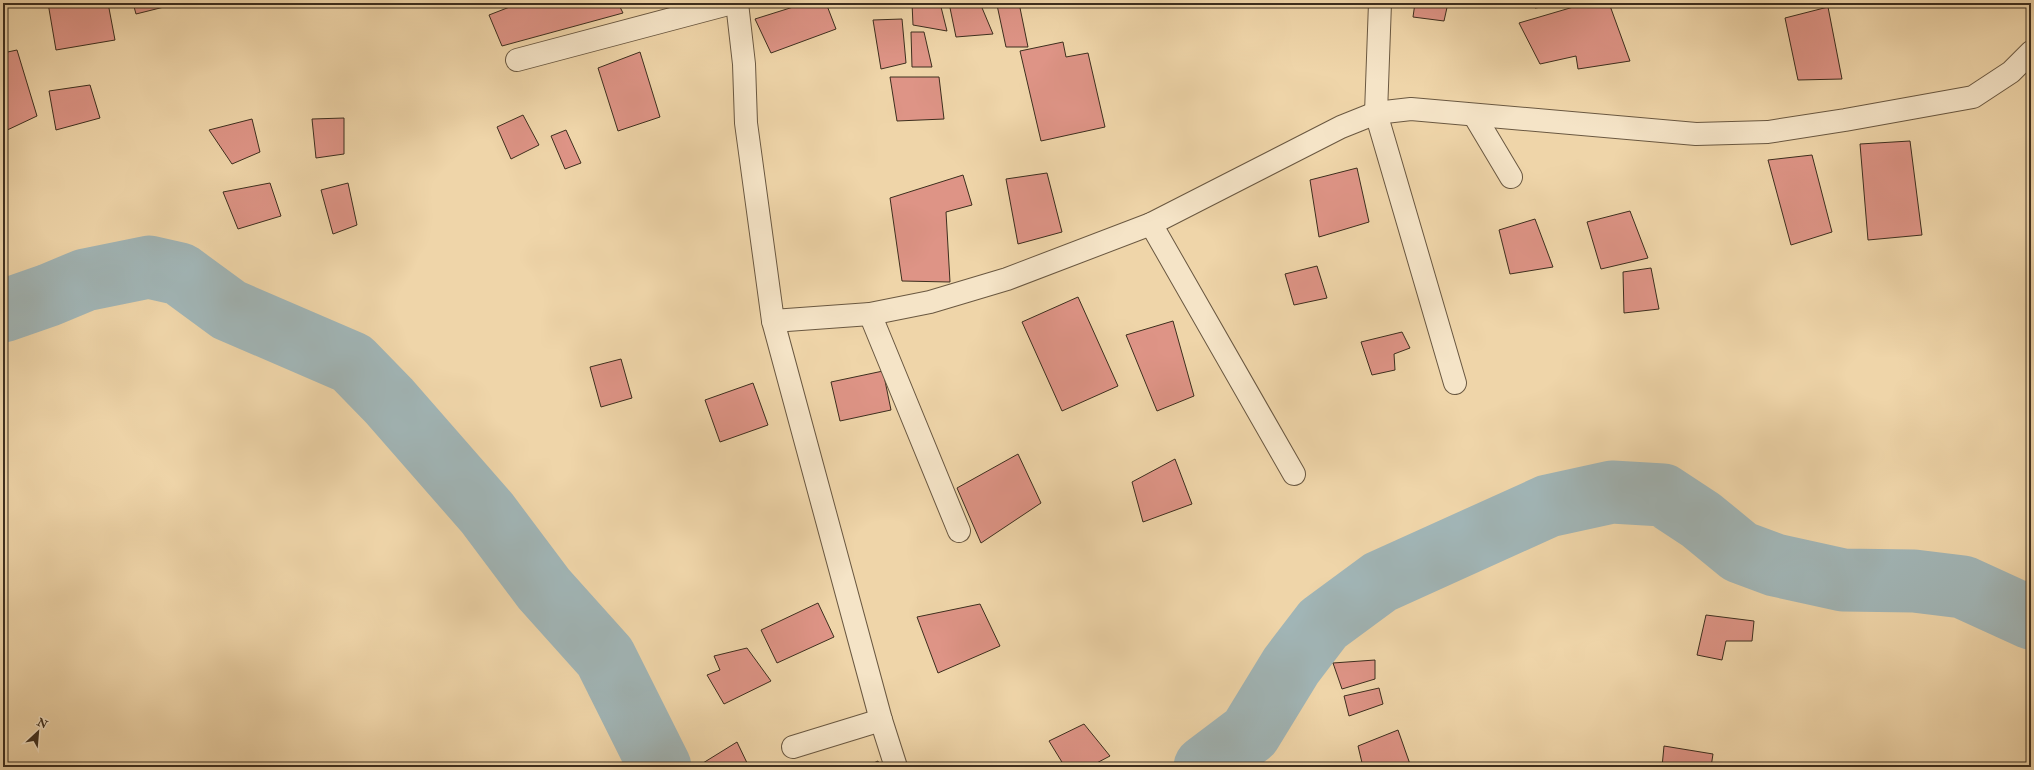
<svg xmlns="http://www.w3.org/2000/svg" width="2034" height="770" viewBox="0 0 2034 770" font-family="'IM FELL Double Pica',serif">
<rect width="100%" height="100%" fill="#efd5a9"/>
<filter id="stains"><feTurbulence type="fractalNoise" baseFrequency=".005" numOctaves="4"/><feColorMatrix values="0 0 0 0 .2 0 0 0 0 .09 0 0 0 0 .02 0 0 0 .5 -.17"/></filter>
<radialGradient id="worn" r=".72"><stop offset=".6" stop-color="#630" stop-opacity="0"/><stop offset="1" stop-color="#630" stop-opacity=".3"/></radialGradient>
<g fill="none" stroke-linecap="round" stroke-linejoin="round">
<g stroke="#a1b5b6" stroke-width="63">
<polyline points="3,311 49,295 85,280 149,267 180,274 229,310 352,363 389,401 487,513 544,589 605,657 660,767"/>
<polyline points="1205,767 1250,733 1291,666 1323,624 1380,582 1548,506 1612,492 1663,495 1701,520 1740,552 1775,565 1843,580 1914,581 1963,587 2031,618"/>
</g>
</g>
<g fill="#de9486" stroke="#3d2e1e">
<polygon points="48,3 108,3 115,40 56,50"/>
<polygon points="133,3 180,3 136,14"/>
<polygon points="520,3 618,3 623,13 502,46 489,15"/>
<polygon points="806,3 826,3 836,29 771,53 755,19"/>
<polygon points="912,3 940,3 947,31 913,25"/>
<polygon points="949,3 980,3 993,34 956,37"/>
<polygon points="1019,3 1028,47 1006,47 997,5"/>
<polygon points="1415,3 1448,3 1444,21 1413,17"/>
<polygon points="1534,3 1568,3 1535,8"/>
<polygon points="1587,3 1609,3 1630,61 1578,69 1576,56 1540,64 1519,23"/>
<polygon points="1828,7 1842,79 1798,80 1785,18"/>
<polygon points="902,19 906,63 881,69 873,20"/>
<polygon points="911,32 924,32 932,67 912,67"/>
<polygon points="1063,42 1066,57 1088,53 1105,127 1041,141 1020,51"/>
<polygon points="17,50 37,116 3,132 3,53"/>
<polygon points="640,52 660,117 618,131 598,68"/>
<polygon points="890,77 939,77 944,119 897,121"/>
<polygon points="90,85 100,118 56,130 49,91"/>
<polygon points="523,115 539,145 511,159 497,127"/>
<polygon points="344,118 344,154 316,158 312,119"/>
<polygon points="252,119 260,152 232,164 209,130"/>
<polygon points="566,130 581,163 565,169 551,136"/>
<polygon points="1910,141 1922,235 1868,240 1860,144"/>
<polygon points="1812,155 1832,232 1791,245 1768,160"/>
<polygon points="1357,168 1369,222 1319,237 1310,180"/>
<polygon points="1047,173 1062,232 1018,244 1006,179"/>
<polygon points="963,175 972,205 946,212 950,282 902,281 890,198"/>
<polygon points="270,183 281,216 238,229 223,192"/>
<polygon points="348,183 357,225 333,234 321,190"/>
<polygon points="1630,211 1648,258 1601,269 1587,222"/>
<polygon points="1535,219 1553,267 1510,274 1499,230"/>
<polygon points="1317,266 1327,298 1294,305 1285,274"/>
<polygon points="1651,268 1659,309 1624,313 1623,272"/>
<polygon points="1078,297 1118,386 1062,411 1022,322"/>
<polygon points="1173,321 1194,396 1157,411 1126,335"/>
<polygon points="1402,332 1410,348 1394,354 1395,370 1372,375 1361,342"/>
<polygon points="621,359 632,398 601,407 590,367"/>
<polygon points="883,371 891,410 840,421 831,382"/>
<polygon points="753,383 768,425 720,442 705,400"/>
<polygon points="1018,454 1041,503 981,543 957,488"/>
<polygon points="1175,459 1192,504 1143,522 1132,482"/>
<polygon points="818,603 834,637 777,663 761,630"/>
<polygon points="980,604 1000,646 938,673 917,617"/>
<polygon points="1706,615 1754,621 1752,641 1726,641 1722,660 1697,655"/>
<polygon points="747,648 771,681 724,704 707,675 720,670 714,656"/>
<polygon points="1375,660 1375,679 1342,689 1333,663"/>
<polygon points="1379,688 1383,704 1349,716 1344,696"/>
<polygon points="1084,724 1110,756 1089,767 1065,767 1049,741"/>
<polygon points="1398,730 1411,767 1363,767 1358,746"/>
<polygon points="737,742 749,767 705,767 703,763"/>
<polygon points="1664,746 1713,754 1711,767 1662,767"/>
<polygon points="878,761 880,767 865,767"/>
</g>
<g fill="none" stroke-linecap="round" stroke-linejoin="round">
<defs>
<g id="minor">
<polyline points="737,3 744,64 746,123 773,321 881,720 896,767"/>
<polyline points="1380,3 1376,113 1455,383"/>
<polyline points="517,60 732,3"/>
<polyline points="1474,115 1511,177"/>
<polyline points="1151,224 1294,474"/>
<polyline points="870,314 959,531"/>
<polyline points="773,321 870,314 930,302 1007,279 1151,224 1341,127 1376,113 1411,109 1696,134 1768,132 1845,120 1973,97 2011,72 2031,52"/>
<polyline points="793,747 881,720"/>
</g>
</defs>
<use href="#minor" stroke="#6a5841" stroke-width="24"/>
<use href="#minor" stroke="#f5e4c7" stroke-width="22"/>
</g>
<rect width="2034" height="770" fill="none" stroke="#efd5a9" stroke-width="16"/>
<rect x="4" y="4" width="2026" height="762" fill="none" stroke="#3d2e1e" stroke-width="2"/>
<rect x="8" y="8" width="2018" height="754" fill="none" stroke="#3d2e1e"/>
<g transform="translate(38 732) rotate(26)" stroke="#f5e4c7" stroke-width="3" paint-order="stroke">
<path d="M0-3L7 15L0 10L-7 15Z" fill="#3d2e1e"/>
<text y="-6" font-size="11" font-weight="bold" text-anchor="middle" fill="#3d2e1e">N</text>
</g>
<rect width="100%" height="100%" filter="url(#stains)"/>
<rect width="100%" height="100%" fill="url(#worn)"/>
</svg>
